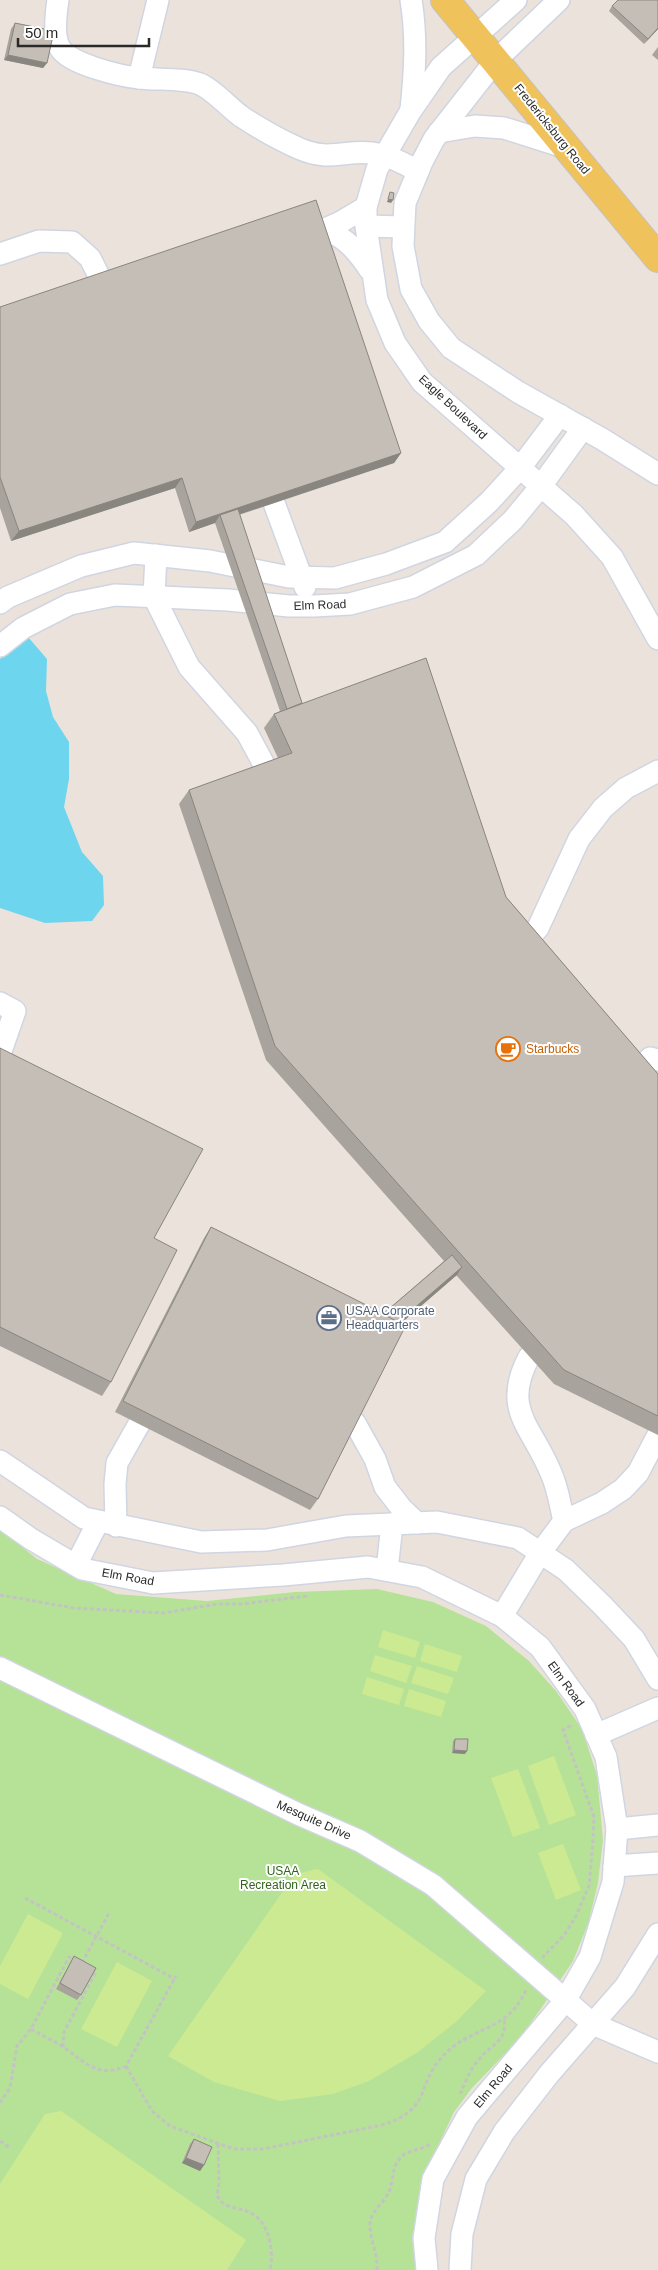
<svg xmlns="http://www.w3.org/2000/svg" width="658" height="2270" viewBox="0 0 658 2270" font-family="Helvetica,sans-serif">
<rect width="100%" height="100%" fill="#ebe3db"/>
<polygon fill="#b6e297" points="0,1529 37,1559 116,1594 207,1601 295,1592 377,1589 433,1602 486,1626 529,1661 556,1691 582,1729 597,1775 603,1840 598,1883 588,1924 573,1961 542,2007 520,2038 472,2088 454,2112 428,2167 417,2270 0,2270"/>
<g fill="#cbea92">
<polygon points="383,1630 420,1642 415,1658 378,1647"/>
<polygon points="425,1644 462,1656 457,1672 420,1661"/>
<polygon points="375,1655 412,1666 406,1683 370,1671"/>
<polygon points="417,1666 454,1678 448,1694 411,1683"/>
<polygon points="367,1677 404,1689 399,1705 362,1694"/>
<polygon points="409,1689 446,1701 441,1717 404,1706"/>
<polygon points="554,1756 576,1815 549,1825 528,1766"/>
<polygon points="518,1769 540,1828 513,1837 491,1778"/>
<polygon points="563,1844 581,1890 556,1900 538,1853"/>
<polygon points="318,1869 486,1991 457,2021 418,2052 369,2081 333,2094 280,2101 214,2082 168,2056 295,1874"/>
<polygon points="28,1914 63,1933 28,1999 0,1984 0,1966"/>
<polygon points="117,1962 152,1981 117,2047 81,2029"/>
<polygon points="61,2111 246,2240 227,2270 0,2270 0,2184 45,2114"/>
</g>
<polygon fill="#6dd5ee" points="28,637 47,659 46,691 53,717 69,742 69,779 64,807 82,852 103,876 104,905 92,921 45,923 0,908 0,659"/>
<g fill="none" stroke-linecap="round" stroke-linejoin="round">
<defs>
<g id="minor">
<path d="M58,0C56,13 53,37 60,48C69,64 123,77 140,78C158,80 184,78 200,84C214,90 229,108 242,117C259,128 280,140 298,148C329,162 343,150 372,153C389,155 404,164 418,171"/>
<polyline points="516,0 441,67 410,112 377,169 366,207 366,226 377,300 395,343 422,382 574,515 612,557 658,639"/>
<polyline points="559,0 496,60 434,139 422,162 405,203 403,246 411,289 429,321 451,348 518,392 602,439 658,474"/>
<polyline points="139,78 158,0"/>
<path d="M411,109C415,72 417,37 411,0"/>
<polyline points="439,132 475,126 504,128 567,148"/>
<polyline points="366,226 403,227"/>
<path d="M325,230C347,238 357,251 370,270"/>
<polyline points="316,233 339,223 366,207"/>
<polyline points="0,254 39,241 72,242 90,258 101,280"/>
<polyline points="274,503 305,587"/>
<polyline points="156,555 154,597 189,667 247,733 268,772"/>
<polyline points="0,603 8,597 81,566 134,553 210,561 289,577 335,578 386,564 445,542 489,502 520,468 560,415"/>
<polyline points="0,646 23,628 70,604 115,595 228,600 289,606 314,606 350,604 413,587 476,555 513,520 541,486 583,428"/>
<polyline points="524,943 538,928 579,839 603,808 626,788 658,771"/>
<polyline points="0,1003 15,1011 0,1054"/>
<polyline points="650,1058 658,1060"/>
<path d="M529,1357C501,1410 532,1426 551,1473C558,1488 560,1505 564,1521"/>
<polyline points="355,1423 375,1459 385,1487 402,1509 417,1523"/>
<polyline points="0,1461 84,1518 201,1542 267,1540 346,1526 437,1522 518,1538 566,1570 602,1605 634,1639 658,1679"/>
<polyline points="0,1517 31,1539 82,1569 153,1583 283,1575 368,1567 422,1577 502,1616 540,1647 585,1709 606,1757 617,1829 613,1882 590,1957 565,2001 467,2117 433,2179 424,2238 427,2270"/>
<polyline points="116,1526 115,1484 117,1463 139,1424"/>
<polyline points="76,1565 98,1522"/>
<polyline points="387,1570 392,1524"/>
<polyline points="502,1616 540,1553 564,1521 602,1503 623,1489 638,1473 658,1435"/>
<polyline points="0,1668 298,1814 360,1841 433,1885 593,2024 658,2052"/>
<polyline points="596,1735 658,1708"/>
<polyline points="617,1829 658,1825"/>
<polyline points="614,1866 658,1863"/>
<polyline points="460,2270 462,2234 476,2179 504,2132 549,2074 625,1987 658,1934"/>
</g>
<polyline id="major" points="445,0 658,258"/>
</defs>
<use href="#minor" stroke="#d0d5e2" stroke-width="24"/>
<use href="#major" stroke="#c3c3c3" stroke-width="30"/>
<g stroke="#c3c3c3" stroke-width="3" stroke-dasharray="4 2.5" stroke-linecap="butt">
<polyline points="0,1595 74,1608 164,1613 217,1604 242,1604 307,1596"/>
<polyline points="25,1898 175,1979"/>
<polyline points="542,1958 565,1934 576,1916 589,1886 593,1841 594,1817 563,1730 572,1725"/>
<polyline points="82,1963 109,1913"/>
<path d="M31,2029C41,2035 52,2040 62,2046C84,2061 97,2079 126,2066L176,1976"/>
<polyline points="63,2047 64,2032 96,1972 92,1970"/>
<path d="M126,2066L152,2111L170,2126L234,2149H263L382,2125C434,2108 414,2087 443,2056C470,2026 507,2033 526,1990"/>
<path d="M460,2094C465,2083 470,2069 479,2059C491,2045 508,2040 504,2019"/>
<polyline points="0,2103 10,2088 17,2046 31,2029 69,1957 76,1960"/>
<polyline points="0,2141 10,2148"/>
<path d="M218,2144L219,2183L217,2196C227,2211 238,2206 251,2213C270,2223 274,2252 270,2270"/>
<path d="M377,2270C378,2254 370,2240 370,2225C370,2211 384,2203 389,2192C394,2180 391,2166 402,2156C409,2150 421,2150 430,2144"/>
</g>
<use href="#minor" stroke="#fff" stroke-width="21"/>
<use href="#major" stroke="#f0c25b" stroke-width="28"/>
</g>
<g fill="#a9a39d">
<polygon points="658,0 658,29 644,44 609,11 612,6"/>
<polygon points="15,23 47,63 43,68 4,60 11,29"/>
<polygon points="658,47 658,60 652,55"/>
<polygon points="0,307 401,453 394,463 239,515 302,703 506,897 658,1074 658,1435 554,1384 456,1275 401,1323 318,1499 310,1510 115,1412 204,1238 211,1227 383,1314 444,1261 266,1060 179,804 189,790 278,758 264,728 274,714 280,711 215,523 189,532 175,488 11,541 0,508"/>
<polygon points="0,1048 154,1238 111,1382 102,1396 0,1346"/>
<polygon points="455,1739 465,1754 452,1753 453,1741"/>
<polygon points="74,1956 81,1995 77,2000 56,1989"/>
<polygon points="194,2139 204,2165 200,2171 182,2163 190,2144"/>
</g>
<g fill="#89857f">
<polygon points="658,28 658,29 644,44 648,39"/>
<polygon points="8,55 47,63 43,68 4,60"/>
<polygon points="388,199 393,200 391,203 387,202"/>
<polygon points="401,453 394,463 222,520 220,515 215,523 189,532 196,522"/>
<polygon points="182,478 175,488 11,541 19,531"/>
<polygon points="462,1267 457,1275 391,1332 396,1324"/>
<polygon points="454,1750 467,1751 465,1754 452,1753"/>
<polygon points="186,2158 204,2165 200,2171 182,2163"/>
</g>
<g fill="#c4beb6" stroke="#89857f">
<polygon points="618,0 658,0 658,28 648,39 612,6"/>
<polygon points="15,23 54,31 47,63 8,55"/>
<polygon points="390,192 394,193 393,200 388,199"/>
<polygon points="316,200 401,453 196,522 182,478 19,531 0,477 0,307"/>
<polygon points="238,509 302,703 287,709 220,515"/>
<polygon points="426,658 506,897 658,1074 658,1416 564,1370 275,1046 189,790 292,753 274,714"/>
<polygon points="0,1048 203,1149 154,1238 177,1250 111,1382 0,1327"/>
<polygon points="211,1227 406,1325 318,1499 123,1401"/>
<polygon points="452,1255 462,1267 398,1322 383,1314"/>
<polygon points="455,1739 468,1739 467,1751 454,1750"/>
<polygon points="74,1956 96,1968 81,1995 60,1983"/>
<polygon points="194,2139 212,2147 204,2165 186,2158"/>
</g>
<defs>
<symbol id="cafe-ring" viewBox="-11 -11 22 22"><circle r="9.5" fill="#fff" stroke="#e8710a" stroke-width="1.5"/><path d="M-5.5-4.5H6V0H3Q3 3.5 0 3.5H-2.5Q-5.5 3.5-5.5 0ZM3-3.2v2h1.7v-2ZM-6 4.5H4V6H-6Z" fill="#e8710a"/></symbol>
<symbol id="office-ring" viewBox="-11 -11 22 22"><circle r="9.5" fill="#fff" stroke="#5c6f8a" stroke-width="1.5"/><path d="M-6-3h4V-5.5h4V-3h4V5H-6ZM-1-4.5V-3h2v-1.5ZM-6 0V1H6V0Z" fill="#5c6f8a"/></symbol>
</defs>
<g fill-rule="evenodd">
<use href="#cafe-ring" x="494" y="1035" width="28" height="28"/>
<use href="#office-ring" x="315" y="1304" width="28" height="28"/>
</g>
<g text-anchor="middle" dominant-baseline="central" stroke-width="4" stroke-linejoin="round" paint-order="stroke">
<g font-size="12" fill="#292929" stroke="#fff">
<text transform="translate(552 129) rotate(51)">Fredericksburg Road</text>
<text transform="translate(453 407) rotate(43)">Eagle Boulevard</text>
<text transform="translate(320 605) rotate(-2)">Elm Road</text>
<text transform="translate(128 1577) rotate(10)">Elm Road</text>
<text transform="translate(566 1684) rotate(54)">Elm Road</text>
<text transform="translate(314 1820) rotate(24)">Mesquite Drive</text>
<text transform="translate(493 2086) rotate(-50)">Elm Road</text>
</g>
<g font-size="12" fill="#c56008" stroke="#fff" text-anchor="start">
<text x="526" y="1049">Starbucks</text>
</g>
<g font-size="12" fill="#4e5e75" stroke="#fff" text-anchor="start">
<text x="346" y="1311">USAA Corporate<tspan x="346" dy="14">Headquarters</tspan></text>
</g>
<g font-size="12" fill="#2f651a" stroke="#fff">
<text x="283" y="1871">USAA<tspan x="283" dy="14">Recreation Area</tspan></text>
</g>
</g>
<path d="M18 38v8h131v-8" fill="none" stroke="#292929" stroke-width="2.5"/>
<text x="25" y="38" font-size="15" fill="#292929" stroke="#ffffff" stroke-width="4" paint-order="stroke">50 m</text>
</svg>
